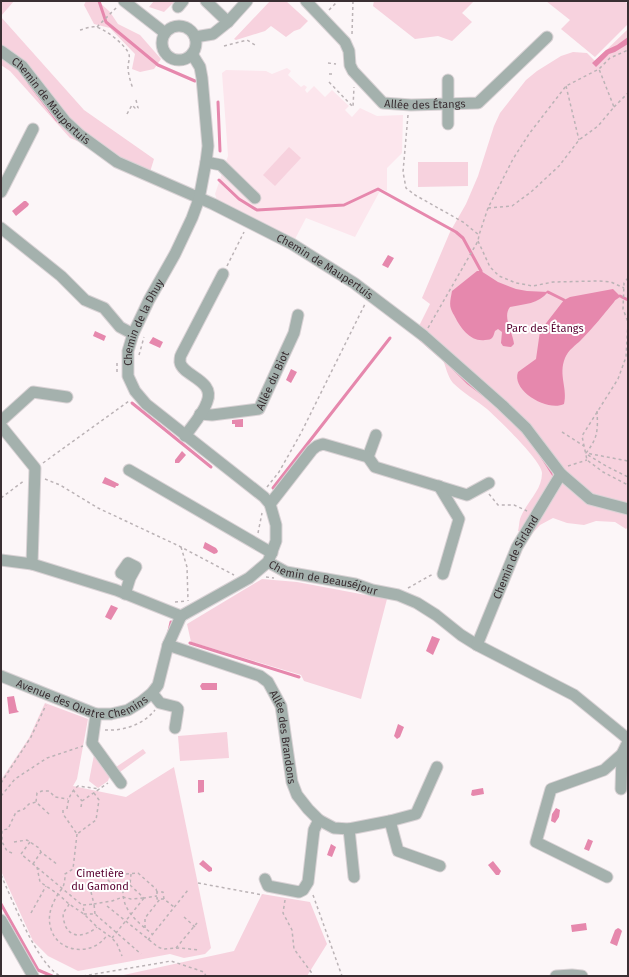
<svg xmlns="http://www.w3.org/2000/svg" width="629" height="977" viewBox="0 0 629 977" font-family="'Fira Sans',sans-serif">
<rect width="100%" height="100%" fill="#fcf6f8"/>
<polygon fill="#fce6ed" points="287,68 291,71 288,75 301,87 304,85 307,87 305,90 307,93 314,86 325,97 332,90 349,106 345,110 352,117 360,108 377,116 403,115 402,153 387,168 387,191 381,189 355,237 306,218 295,239 218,203 215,194 228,156 222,73 226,70 266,71 272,74"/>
<g fill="#f7d2de">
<polygon points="1,1 14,1 1,16"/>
<polygon points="86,1 98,1 110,12 118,24 140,35 161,59 154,69 140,72 132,69 135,54 110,28 94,24 84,5"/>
<polygon points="154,1 175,1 164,12 149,7"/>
<polygon points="270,1 286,1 308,21 300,29 294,31 286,37 271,26 265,31 236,40 234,39"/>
<polygon points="374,1 474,1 462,13 472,22 452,41 438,36 415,39 373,6"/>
<polygon points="546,1 624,1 628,4 628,24 595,57 561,29 570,20"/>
<polygon points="1,17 84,110 154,159 150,172 70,138 10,71 1,65"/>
<path d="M628,29V527L626,529L615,522L596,521L584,525L567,523L553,518L540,525L531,535L518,531C519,527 519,523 520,519C526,502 542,491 542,473C542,461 497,418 487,409C476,400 463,393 453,383C447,376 446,366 442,358C437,347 426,336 419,326L430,304L422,298L450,232L466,204L478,176L494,126L500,113L526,80L537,71L561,56L573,52L587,53L595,61Z"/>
<polygon points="289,147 301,158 275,186 263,175"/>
<polygon points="418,162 468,162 468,186 418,187"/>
<polygon points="262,579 297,582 387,599 361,699 304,681 301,675 191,642 187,624"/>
<polygon points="45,703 88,719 77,779 73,786 126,797 174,767 211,948 205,954 184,958 170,954 78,971 48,956 33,941 1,871 1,780 29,738"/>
<polygon points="227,732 229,758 180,761 178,736"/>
<polygon points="143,749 146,753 120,772 116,767"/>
<polygon points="94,755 110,775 108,781 98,788 89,781"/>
<polygon points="262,894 310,902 327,944 307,976 119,976 234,951"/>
</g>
<g fill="#e688ad">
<polygon points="628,37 628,44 615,52 609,54 596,67 592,63 606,50 617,45"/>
<polygon points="24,201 26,201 29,204 28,206 16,216 12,211"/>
<polygon points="388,255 394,258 388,268 382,265"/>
<path d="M477,271H481L498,282L516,289L527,291L548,292C538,304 525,304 510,307C502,317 513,332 514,344L511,347L503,346L501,343L502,332L498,329L495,331C493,337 493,340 485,340C471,342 461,329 455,317C454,315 452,312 451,309C449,304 451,297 452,291Z"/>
<path d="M613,289L620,296C618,300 616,298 614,302C603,315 593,328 581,340C576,345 568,350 565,358C558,375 568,389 564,404C548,412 511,391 518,372L536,359L540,331L564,300L570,297Z"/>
<polygon points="95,331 106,336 104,341 93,336"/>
<polygon points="153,337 163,342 160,348 149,343"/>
<polygon points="420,338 520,426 552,471 553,477 539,455 523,434 501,410 467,384 450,367 419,340"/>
<polygon points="291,369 297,372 291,383 286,380"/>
<polygon points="243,419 243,427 235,427 235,424 232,424 232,420"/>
<polygon points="182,451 186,455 179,463 175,463 175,460"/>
<polygon points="105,477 119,484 118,486 116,486 115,488 102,483"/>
<polygon points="205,542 216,548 218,551 217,553 214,554 203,548"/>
<polygon points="111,605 118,608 111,620 105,617"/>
<polygon points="432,636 440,639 433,655 426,651"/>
<polygon points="202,683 217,683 217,690 202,690 200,686"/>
<polygon points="14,696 17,710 19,712 9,714 7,697"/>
<polygon points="398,724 404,727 400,737 397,739 394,736"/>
<polygon points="198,780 204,780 204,792 198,793"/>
<polygon points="483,788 484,794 473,796 471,795 472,790"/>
<polygon points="556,808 560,810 559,817 555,823 551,821 552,814"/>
<polygon points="588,839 593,841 589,851 584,849"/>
<polygon points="331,844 336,847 332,857 327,855"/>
<polygon points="203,860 212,868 212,871 209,872 199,864"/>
<polygon points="493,861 501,871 499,875 496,875 488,865"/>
<polygon points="586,923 587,930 572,932 571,925"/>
<polygon points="618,928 620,929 622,931 617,946 610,943 615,930"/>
</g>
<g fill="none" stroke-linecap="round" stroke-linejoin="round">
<g stroke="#e688ad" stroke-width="3">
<polyline points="99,1 106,22 158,65 195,81"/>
<polyline points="29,83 57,120"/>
<polyline points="218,102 220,151"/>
<polyline points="219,180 239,199 257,210 344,205 378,189 456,232 463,238 481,271"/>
<polyline points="548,292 564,300"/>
<polyline points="620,296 628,300"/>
<polyline points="132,403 211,467"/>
<polyline points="273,488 390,338"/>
<polyline points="169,631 171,622"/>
<polyline points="190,643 299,677"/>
<polyline points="1,904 38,970 52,976"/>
</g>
<defs>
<g id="minor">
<polyline points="124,1 165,33"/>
<polyline points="206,1 228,22"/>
<path id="s1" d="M306,1L345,42L349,51L350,65L353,71L383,103L411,105L478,103L547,37"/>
<polyline points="178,7 183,1"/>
<circle cx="179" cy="43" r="17"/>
<polyline points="195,37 213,34 228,22 247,1"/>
<path id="s2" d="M1,51L22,66L65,121L80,135L117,162L213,204L292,244L354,283L424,336L502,405L526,428L561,474L590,499L628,509"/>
<polyline points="448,124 448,80"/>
<polyline points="206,162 221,165 255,198"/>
<polyline points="1,192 33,129"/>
<polyline points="1,228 61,276 85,300 104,308 120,327 133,334"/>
<path id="s3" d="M200,414L212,415L259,409L294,333L298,315"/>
<polyline points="1,421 33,392 67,397"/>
<polyline points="1,426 35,468 32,564"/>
<path d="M185,436C192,426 203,414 207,402C216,380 182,376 180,362C180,361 180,356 181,355L223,274"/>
<polyline points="368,457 376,435"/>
<polyline points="129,470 272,553"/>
<polyline points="439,486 459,519 443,574"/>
<polyline points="270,504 312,450 317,446 323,444 368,457 375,467 467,495 489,483"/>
<polyline points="1,560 32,564 116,590 181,616"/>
<path id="s4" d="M268,562L286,572L355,584L372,590L398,595L417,603L436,615L461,635L477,645L574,695L628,739"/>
<polyline points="125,594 130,578 136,567 128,563 121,573 130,578"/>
<path id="s5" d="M181,616L249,578L268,562L276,541V525L270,504L264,497L146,404L135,391L128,376V351L133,334L149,300L175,254L192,218L199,199L206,162L208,146L202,78L200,67L192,54"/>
<path id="s6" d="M168,645L260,676L268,682L281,706L292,782L297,795L308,809L319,820L334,828L349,829L390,821L416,814L437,767"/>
<path id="s7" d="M477,645L517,547L561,474"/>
<path id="s8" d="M1,676L96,714H111L128,710L141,702L152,693L158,685L168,645L181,616"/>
<polyline points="152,693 160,703 176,707 178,709 175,728"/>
<polyline points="96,714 92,743 121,783"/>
<polyline points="621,789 622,754"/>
<polyline points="390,821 398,851 440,866"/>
<polyline points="349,829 354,877"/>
<polyline points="607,877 536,842 551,789 604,770 622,754 628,742"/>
<polyline points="265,879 268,886 299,892 303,890 308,882 314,830 319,820"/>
<polyline points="1,920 33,976"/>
<polyline points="556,976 572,975 582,976"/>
</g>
</defs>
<use href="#minor" stroke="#d9d2d5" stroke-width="13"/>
<g stroke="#bbb3b6" stroke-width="1.5" stroke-dasharray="3 3" stroke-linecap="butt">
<polyline points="329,10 338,1"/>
<polyline points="97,27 117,7"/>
<path d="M80,30C85,29 90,26 96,27C105,29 123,43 128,52C131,57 128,62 128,67C128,74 131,83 133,89"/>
<polyline points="352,34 353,1"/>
<polyline points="224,46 247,40 255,45"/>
<polyline points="328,63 336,64"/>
<polyline points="329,74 335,74"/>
<polyline points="329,82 353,107 354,87"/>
<polyline points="566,86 579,140"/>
<polyline points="136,100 138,108"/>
<polyline points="614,107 628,93"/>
<polyline points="127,114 132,105 135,108 139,108"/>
<polyline points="408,115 403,172 406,188 415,195 463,222 479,235"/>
<polyline points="488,208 512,206 531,192 559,166 579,140 598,126 614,107 599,69"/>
<polyline points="478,241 490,267 499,276 516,283 533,286 553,282 598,281 611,282 624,288"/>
<polyline points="227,266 244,232"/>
<polyline points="628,278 624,283 623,309 628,322 626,357 618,379 582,436 587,460 603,472 628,485"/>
<polyline points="428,328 478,241 479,235 488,208 513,159 529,134 566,86 599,69 610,58 628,50"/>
<polyline points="139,355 144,337"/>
<polyline points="117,363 117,374"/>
<path d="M597,411C598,430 598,438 586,453L628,461"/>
<polyline points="562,432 584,446"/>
<polyline points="588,455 606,466 628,477"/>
<polyline points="43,463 129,401"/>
<polyline points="568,466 587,460"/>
<polyline points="45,479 60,485 98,508 179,546 234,575"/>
<polyline points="267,487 279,472 301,433 365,304"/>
<polyline points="489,494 498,505 514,505 527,511"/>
<polyline points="1,498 25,480"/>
<polyline points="258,533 262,513"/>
<polyline points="181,547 187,567 188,601"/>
<polyline points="266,577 274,578"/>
<polyline points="408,588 433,574"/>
<polyline points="175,602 187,601"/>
<path d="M105,730C123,731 143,725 155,710"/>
<polyline points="1,783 31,737 46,705"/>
<polyline points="73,790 82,801"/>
<polyline points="1,796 15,779 47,758 83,746"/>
<polyline points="81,807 82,801 108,783"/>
<path d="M67,809C68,799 70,793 78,786L100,789"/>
<polyline points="63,810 63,814 77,834 96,820 99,800 94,793"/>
<polyline points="49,814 36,802 37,793 42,791 49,791 55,797 68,799"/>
<path d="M77,834L73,869L65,874C65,877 65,880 64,883C64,887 60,891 58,894C51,906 47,916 51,929C58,953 93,957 107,935"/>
<polyline points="14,842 27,840 39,848 41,852 58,865"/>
<polyline points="30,842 21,854 82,905"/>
<polyline points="12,853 7,851 2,842 2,830 8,829 16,812 24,809 29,804 36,802"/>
<polyline points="33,864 41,852"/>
<polyline points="37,867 40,882 58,894 69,904 84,914 97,927 112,938 117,944 122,956"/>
<polyline points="126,874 138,873 156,889 157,892"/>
<path d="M1,875C12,899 37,964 60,976"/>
<polyline points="106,875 108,878 107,879 110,882 113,882 123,890 130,885 131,874"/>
<polyline points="198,883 263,895"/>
<polyline points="130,885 144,898 157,896"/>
<path d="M123,890C122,911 138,922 152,934"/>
<polyline points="91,892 94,904 112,901 123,897 131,899 144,898"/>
<polyline points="313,895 342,976"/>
<polyline points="164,899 163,892 157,892 157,899 164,899 174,907"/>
<polyline points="285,900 283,913 292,930 294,949 314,976"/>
<path d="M69,904C68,907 65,910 64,912C62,916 64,921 65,925C71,940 87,936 97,927"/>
<polyline points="107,906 158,947 163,949 179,948 200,950"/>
<polyline points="31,913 46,886"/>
<polyline points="95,914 94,904 83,905 84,914 95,914 141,954"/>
<polyline points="184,917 195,927"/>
<polyline points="145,928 145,918 160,899"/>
<polyline points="112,938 144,898"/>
<polyline points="148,940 188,890"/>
<polyline points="176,948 197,923"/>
<polyline points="83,976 171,961 204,972 206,976"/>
</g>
<use href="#minor" stroke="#a4b1ad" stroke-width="11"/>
</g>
<g text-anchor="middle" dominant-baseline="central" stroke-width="4" stroke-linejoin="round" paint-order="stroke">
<g font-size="11" fill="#3a2f33" stroke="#fff">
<text stroke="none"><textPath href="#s2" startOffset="71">Chemin de Maupertuis</textPath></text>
<text stroke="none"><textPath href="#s1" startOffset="173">Allée des Étangs</textPath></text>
<text stroke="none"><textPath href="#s2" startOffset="395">Chemin de Maupertuis</textPath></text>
<text stroke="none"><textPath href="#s5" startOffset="413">Chemin de la Dhuy</textPath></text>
<text stroke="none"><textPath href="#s3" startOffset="91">Allée du Biot</textPath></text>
<text stroke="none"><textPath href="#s7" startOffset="96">Chemin de Sirland</textPath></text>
<text stroke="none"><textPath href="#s4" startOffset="58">Chemin de Beauséjour</textPath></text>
<text stroke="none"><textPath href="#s8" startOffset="87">Avenue des Quatre Chemins</textPath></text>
<text stroke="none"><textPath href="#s6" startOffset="165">Allée des Brandons</textPath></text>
</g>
<g font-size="11" fill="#580230" stroke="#fff">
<text x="545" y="328">Parc des Étangs</text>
<text x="100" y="873">Cimetière<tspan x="100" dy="13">du Gamond</tspan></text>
</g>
</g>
<rect width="629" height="977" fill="none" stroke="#3a2f33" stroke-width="4"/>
</svg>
